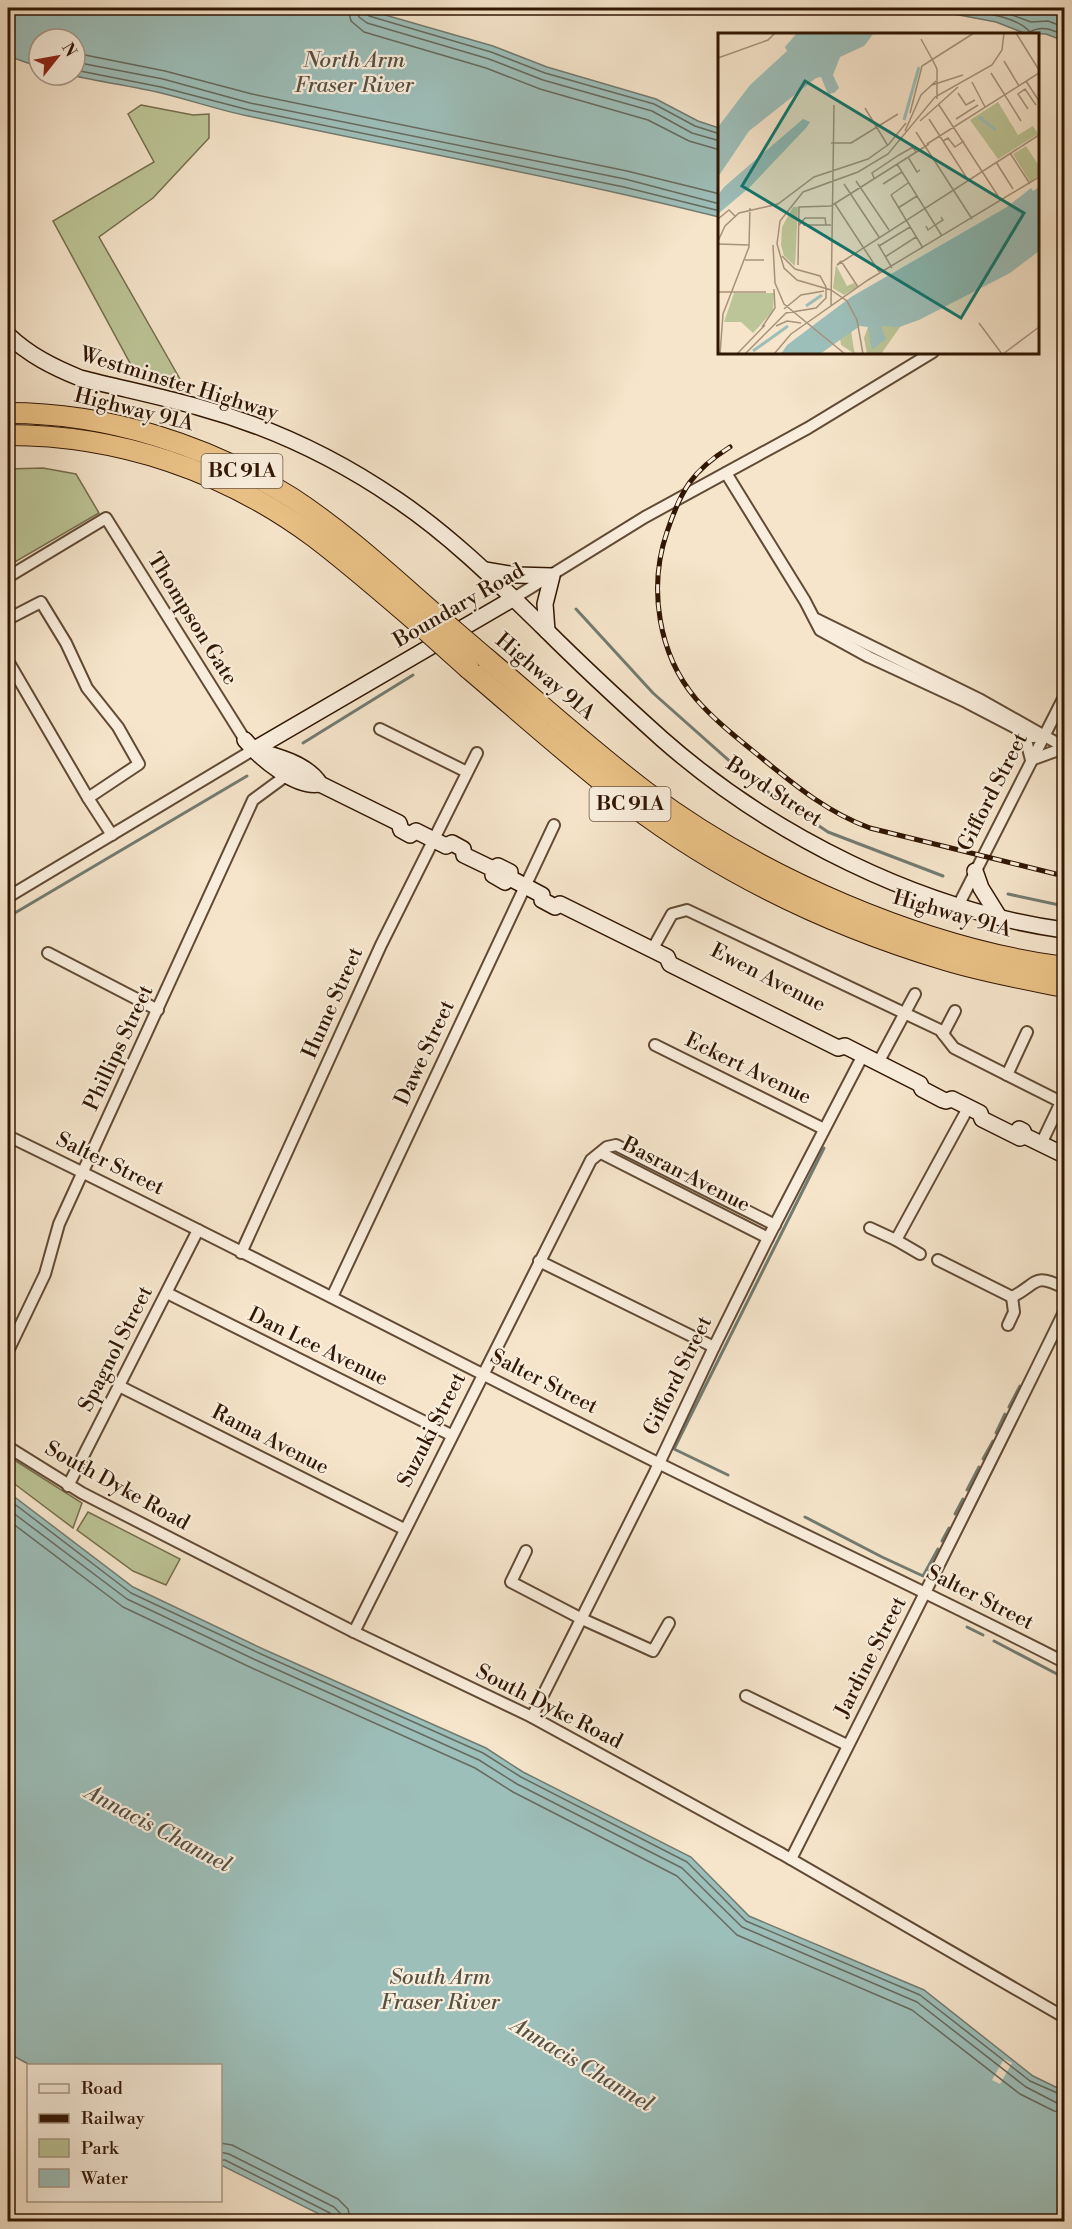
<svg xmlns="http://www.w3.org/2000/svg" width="1072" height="2229" viewBox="0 0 1072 2229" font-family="'Libre Bodoni',serif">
<rect width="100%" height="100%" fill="#f6e5cb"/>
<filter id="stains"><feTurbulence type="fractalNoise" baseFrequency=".00333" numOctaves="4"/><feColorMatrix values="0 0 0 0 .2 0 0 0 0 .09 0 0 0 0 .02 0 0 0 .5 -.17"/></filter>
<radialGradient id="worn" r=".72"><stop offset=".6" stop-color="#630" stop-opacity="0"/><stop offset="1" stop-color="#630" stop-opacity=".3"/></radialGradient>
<g fill="#bcc597" stroke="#766e4d" stroke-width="1.5">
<polygon points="141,105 193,115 209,114 209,138 153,198 99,237 184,386 136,374 53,221 154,162 128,114"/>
<polygon points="43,468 76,474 99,513 8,566 8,469"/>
<polygon points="8,1456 82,1503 73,1528 8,1479"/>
<polygon points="88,1512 180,1559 166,1585 133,1571 77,1530"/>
</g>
<g fill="#9dbfba" stroke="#727b71" stroke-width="1.5">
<path d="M8,8H361L493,46L547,67L656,99L698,121L719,128V217C564,178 406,150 248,116C219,110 190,100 161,93C131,86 101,82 71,75H75V39H39V67L8,56Z"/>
<polygon points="922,8 1064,8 1064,41 1046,34 1024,33 996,22"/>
<polygon points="8,1492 133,1587 263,1649 486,1748 523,1772 691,1857 749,1916 924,1990 1033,2076 1064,2091 1064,2221 333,2221 221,2165 220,2066 30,2065 8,2053"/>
</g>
<polygon fill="#f6e5cb" points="1004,2059 1012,2063 1000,2084 992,2080"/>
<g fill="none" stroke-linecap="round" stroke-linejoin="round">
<g stroke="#676a5e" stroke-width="1.5">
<polyline points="348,8 351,21 364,32 486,68 540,89 648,120 689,141 720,150"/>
<polyline points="357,8 359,17 367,23 489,59 543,80 652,111 692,133 720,141"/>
<polyline points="364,8 365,13 369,16 491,52 545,73 654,104 695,126 720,134"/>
<path d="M950,8C973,12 1015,14 1030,32C1042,25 1052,30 1064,35"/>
<polyline points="993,8 1031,22 1048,21 1064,27"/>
<polyline points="75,53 165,71 252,94 627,171 720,194"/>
<polyline points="75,62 163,79 250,103 625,179 720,204"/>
<polyline points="75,70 161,87 249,110 624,187 720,211"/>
<polyline points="8,1499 131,1593 261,1654 483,1753 521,1777 687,1862 746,1921 920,1995 1030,2081 1064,2096"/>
<polyline points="8,1509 127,1599 258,1661 479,1760 517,1784 682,1868 742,1927 917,2002 1026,2087 1057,2103 1064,2104"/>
<polyline points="8,1520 123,1607 254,1669 475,1768 513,1792 677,1876 737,1935 912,2010 1020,2094 1054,2111 1064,2113"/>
<polyline points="220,2143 232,2145 338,2199 348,2209 351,2222"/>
<polyline points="220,2152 229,2154 334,2207 340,2213 341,2222"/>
<polyline points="220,2160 225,2160 330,2213 334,2222"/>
</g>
<g stroke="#727b71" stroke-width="3">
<polyline points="576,609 653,693 752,781 828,832 943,876"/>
<polyline points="303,743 413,675"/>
<polyline points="1008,894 1064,906"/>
<polyline points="8,917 247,776"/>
<polyline points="1009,1407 1020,1386"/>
<polyline points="996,1433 1005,1414"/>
<polyline points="983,1459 993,1441"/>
<polyline points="728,1475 674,1449 824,1148"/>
<polyline points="967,1490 979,1467"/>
<polyline points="955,1514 963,1499"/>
<polyline points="805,1517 882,1557 923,1576 938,1549"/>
<polyline points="942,1541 949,1528"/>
<polyline points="967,1627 983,1635"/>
<polyline points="994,1641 1057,1674"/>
</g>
<defs>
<g id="street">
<polyline points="726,473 805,601 820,630 869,657 966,702 1033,737 1043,736"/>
<polyline points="8,577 106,518 245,740"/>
<polyline points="514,598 645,517 808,428 933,352"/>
<polyline points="8,619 41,602 66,643 87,688 118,727 139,764 88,798 112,835"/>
<polyline points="816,619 981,700 1064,747"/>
<polyline points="8,661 88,798"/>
<polyline points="380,729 467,772"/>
<polyline points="1024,732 1031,760 1064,748"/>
<polyline points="8,897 253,750"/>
<polyline points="958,906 1064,697"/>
<polyline points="652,950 672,914 687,910 940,1030 954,1048 1061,1102 1041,1144"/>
<polyline points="48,953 158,1010"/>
<polyline points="943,1034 955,1011"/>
<polyline points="655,1045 824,1129"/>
<polyline points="878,1063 915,994"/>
<polyline points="1007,1075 1027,1032"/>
<path d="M8,1136C225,1241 439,1353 654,1461C791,1529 929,1593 1064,1662"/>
<polyline points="601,1153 768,1238"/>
<polyline points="870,1228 896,1240"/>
<polyline points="241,1253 381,945 477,753"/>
<polyline points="920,1254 896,1240 968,1108"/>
<path d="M938,1260L1012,1297C1038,1284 1033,1272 1064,1288"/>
<polyline points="539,1261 714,1347"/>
<polyline points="167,1293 451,1435"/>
<polyline points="332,1297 554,825"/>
<polyline points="1008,1325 1014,1312 1012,1297"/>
<polyline points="8,1351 45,1274 59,1224 253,800 287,775"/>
<polyline points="119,1386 404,1529"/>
<polyline points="8,1447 82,1493 354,1632 532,1717 782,1854 1064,2017"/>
<polyline points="68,1486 198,1230"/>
<polyline points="526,1551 511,1582 582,1619 653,1651 669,1623"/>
<polyline points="354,1632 591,1160 607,1147 616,1145 775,1225"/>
<polyline points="746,1696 847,1745"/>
<polyline points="532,1717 654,1474 714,1347 768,1238 863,1055"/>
<path d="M791,1859C883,1677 975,1495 1064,1312"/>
</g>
<g id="secondary">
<path d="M8,335C29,355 53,367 80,378C119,388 159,396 198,407C268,426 336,458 396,499C451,536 497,582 544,628C582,666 622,703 662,739C771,835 920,910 1064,930"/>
<polyline points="485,570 516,575 552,576 545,604 547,631"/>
<path d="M245,740C260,758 296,789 320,784"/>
<path d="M253,750C275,755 308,764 320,784L399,823L401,830L410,835L416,831L446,846L452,843L463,849L464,855L493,869V875L505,882L510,878"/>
<polyline points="253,750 514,598"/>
<polyline points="493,869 498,866 510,872 510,878 542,895 542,900 555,907 560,904 667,957 670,964 838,1048 845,1046 920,1084 922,1089 943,1100 946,1101 952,1099 980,1113 982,1119 1020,1138 1025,1136"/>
<polyline points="975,871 981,888 999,917"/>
<polyline points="1019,1129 1023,1131 1025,1136 1064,1155"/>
</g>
<g id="highway">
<path d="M8,413C107,413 208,445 292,498C344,532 390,575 437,616"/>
<path d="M8,435C119,435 225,471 314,537C351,565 385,595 420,625"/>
<path d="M486,658C539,703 591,750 646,792C761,878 922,948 1064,967"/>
<path d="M469,669C522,714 574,761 629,803C723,874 832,926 945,960C984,972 1024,979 1064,987"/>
</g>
</defs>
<use href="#street" stroke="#624a35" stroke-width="14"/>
<use href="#secondary" stroke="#311603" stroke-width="18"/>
<use href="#highway" stroke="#311603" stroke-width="22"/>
<use href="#street" stroke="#f9eedd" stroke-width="10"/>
<use href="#secondary" stroke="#f9eedd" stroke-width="15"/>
<use href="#highway" stroke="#ebc286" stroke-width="20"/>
<defs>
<path id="rail" d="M730,447C692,471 681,490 667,532C648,587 658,654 696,699C716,722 741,741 764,760C797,787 829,813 870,828L1064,876"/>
</defs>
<use href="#rail" stroke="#311603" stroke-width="5"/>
<use href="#rail" stroke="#f9eedd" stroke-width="3" stroke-dasharray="9" stroke-linecap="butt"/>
<defs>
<g id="highway-bridge">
<polyline points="437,616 486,658"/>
<polyline points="420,625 469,669"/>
</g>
</defs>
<use href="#highway-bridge" stroke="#311603" stroke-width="22" stroke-linecap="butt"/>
<use href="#highway-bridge" stroke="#ebc286" stroke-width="20"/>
</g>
<g text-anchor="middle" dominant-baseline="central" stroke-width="4.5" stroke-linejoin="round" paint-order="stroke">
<g fill="#f9eedd" stroke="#6d5744" stroke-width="1.5">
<rect x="201.5" y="454" width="81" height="34" rx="4.5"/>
<rect x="589.5" y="787" width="81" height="34" rx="4.5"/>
</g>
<g font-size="20" font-weight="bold" fill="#311603">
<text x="242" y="471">BC 91A</text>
<text x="630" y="804">BC 91A</text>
</g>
<g font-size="21" fill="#311603" stroke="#f9eedd">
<text transform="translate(179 384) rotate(17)">Westminster Highway</text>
<text transform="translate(134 410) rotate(14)">Highway 91A</text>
<text transform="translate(459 606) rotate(-30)">Boundary Road</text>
<text transform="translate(192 619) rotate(58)">Thompson Gate</text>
<text transform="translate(545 677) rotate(40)">Highway 91A</text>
<text transform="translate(774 792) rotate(33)">Boyd Street</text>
<text transform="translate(993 792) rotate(-63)">Gifford Street</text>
<text transform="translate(952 914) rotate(16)">Highway 91A</text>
<text transform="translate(768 978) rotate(27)">Ewen Avenue</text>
<text transform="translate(333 1003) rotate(-66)">Hume Street</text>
<text transform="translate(119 1048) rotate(-65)">Phillips Street</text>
<text transform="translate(425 1053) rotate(-65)">Dawe Street</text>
<text transform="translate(748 1069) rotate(26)">Eckert Avenue</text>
<text transform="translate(110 1164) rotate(26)">Salter Street</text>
<text transform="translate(686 1175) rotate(27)">Basran Avenue</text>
<text transform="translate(318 1347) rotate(26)">Dan Lee Avenue</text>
<text transform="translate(116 1349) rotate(-63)">Spagnol Street</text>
<text transform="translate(678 1376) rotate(-64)">Gifford Street</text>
<text transform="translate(544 1382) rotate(27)">Salter Street</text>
<text transform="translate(432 1430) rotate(-63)">Suzuki Street</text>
<text transform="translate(270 1440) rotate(27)">Rama Avenue</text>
<text transform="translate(117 1486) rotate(29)">South Dyke Road</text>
<text transform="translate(980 1598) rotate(27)">Salter Street</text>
<text transform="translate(871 1657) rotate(-63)">Jardine Street</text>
<text transform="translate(549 1707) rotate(27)">South Dyke Road</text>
</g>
<g font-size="22" font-style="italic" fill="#575143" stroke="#f9eedd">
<text x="354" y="60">North Arm<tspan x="354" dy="25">Fraser River</tspan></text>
<text transform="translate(158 1829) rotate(28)">Annacis Channel</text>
<text x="440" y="1977">South Arm<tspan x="440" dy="25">Fraser River</tspan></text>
<text transform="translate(582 2065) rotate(31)">Annacis Channel</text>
</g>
</g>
<g transform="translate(718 33)">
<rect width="321" height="321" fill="#f6e5cb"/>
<path d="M280,69L300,102L315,93L320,101L280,126L252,87ZM308,113L321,133V142L312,149L295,121ZM75,174H80L77,233L66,223L63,212L64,194ZM118,232L129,253L136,250L139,254L126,262L115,255ZM16,260H56L55,278L35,300L23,289H6ZM224,275L182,294L163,321H149L146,305L150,294H156L154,317L163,293ZM133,297L135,311L137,321L123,312L122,305Z" fill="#bcc597"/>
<path d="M79,0H156L146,13L122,24L115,42L121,55L116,60L110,61L103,44L98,45L31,98L0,144V94L32,52L69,18L67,14ZM85,86L92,89L88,95L32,154L0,181V162L6,154ZM321,154V218L292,240L201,287L181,294L163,293L168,306L154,317L150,294L142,293L102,321H63L69,312L133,264L289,174L313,155L315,158Z" fill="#9dbfba"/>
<path fill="none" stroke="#9dbfba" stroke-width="3" d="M261,84L278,97M186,87L201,34M88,273L104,262M35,318L70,293"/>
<path fill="none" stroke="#a7927b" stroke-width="1.5" d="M298,0L321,37M203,6L214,26M0,25L50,7L57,0M214,26L219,36V66M286,28L301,53M273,40L303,88M308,48L321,68M254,49L267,74M214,52L245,42M240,60L248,72L257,67M221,72L280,163M147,75L170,113M310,76L300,61L307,56L318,72M192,80L204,33L256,0M211,86L250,147M238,86L260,72M202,88L240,54M187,98L203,62L218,48M198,99L254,186M225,108L230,105L237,114L246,108M113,110H134M133,110L180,81M209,111L321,40M292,120L312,151M190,124L199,139L202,137M278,129L295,156M179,131L224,203M156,145L154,140L181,122L195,114L198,119M138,148L171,197M126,151L161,204M165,151L184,139M173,162L205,215M173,162L190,150M117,171L162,240M113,173L211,111M180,175L199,163M0,186L11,177L17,183M81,192L87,185H107L108,192H113M85,192H108M208,193L210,197L217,192L225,187L223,184M0,208L7,193L21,180L60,171L96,144L150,126L171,111L188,90M0,211L31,212M160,211L174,235M55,212L57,250L66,271L127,321M161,213L192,194M167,224L198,204M27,227H46M123,228L119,232L321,102M123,228L140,254M80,232L81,174L113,173M0,259H48M113,273L116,72M66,276L83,262L106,258M261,290L284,321M58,293L69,288L83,290M44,294L57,275L56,256M2,321L5,281L31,214L32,175M19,321L47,292M27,321L68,280L98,275L108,265V254L102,243L77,236L64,223M56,321L73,301L150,247L321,144M145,321L139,287L129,268L113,257L79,247L66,235L59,211L62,188L85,159L140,139L170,121L217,64L274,32L284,17L286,0M285,321L321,294"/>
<path fill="#0f766e" fill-opacity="0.15" stroke="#0f766e" stroke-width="3" d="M87,48L306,180L243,285L24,153Z"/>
<rect width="321" height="321" fill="none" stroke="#311603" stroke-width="3"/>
</g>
<rect width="1072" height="2229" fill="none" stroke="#f6e5cb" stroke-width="30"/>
<rect x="9" y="9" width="1054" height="2211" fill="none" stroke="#311603" stroke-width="3"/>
<rect x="15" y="15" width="1042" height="2199" fill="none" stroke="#311603" stroke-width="1.5"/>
<rect x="27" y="2064" width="195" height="138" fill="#f9eedd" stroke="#a99886" stroke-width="1.5"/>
<rect x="39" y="2084" width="30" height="9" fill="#f9eedd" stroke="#a99886" stroke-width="1.5"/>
<text x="81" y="2094" font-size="18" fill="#311603">Road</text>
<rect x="39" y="2114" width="30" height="9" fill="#311603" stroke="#a99886" stroke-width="1.5"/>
<text x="81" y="2124" font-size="18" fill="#311603">Railway</text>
<rect x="39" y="2139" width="30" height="18" fill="#bcc597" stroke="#a99886" stroke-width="1.5"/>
<text x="81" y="2154" font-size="18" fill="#311603">Park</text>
<rect x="39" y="2169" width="30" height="18" fill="#9dbfba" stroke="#a99886" stroke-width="1.5"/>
<text x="81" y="2184" font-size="18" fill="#311603">Water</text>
<g transform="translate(57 57) rotate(59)"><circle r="28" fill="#f9eedd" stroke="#a99886" stroke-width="1.5"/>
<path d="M0-4.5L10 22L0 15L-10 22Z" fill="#8f2418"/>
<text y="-9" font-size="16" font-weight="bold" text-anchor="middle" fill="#311603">N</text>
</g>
<rect width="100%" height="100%" filter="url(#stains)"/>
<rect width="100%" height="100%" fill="url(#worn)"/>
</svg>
